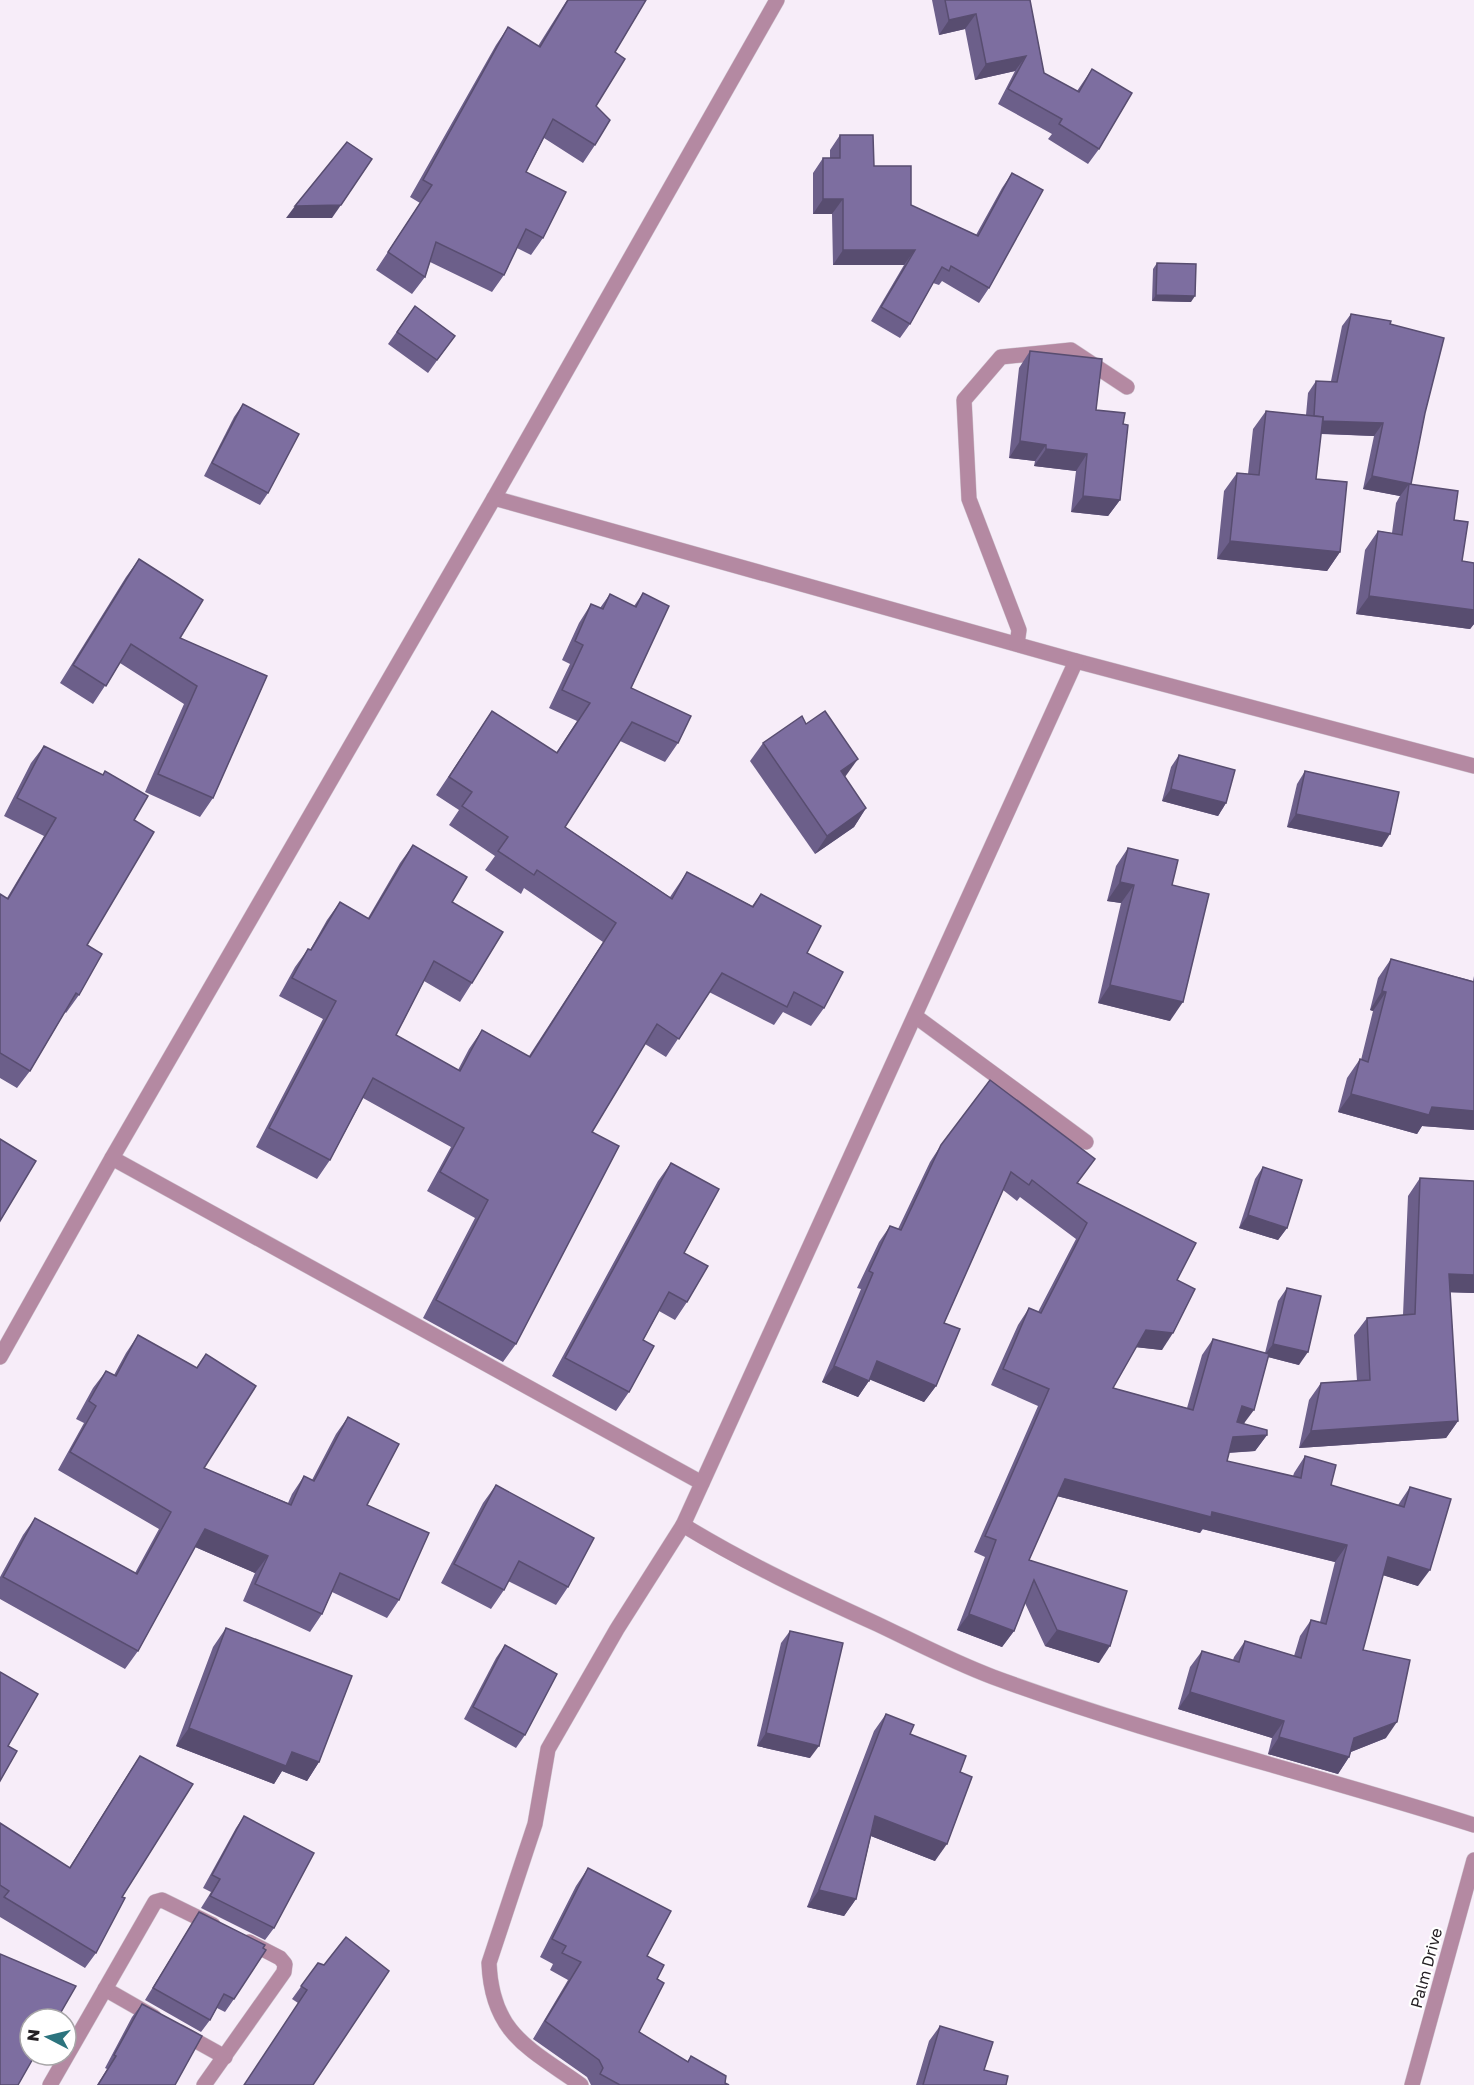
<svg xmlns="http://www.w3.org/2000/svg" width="1474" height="2085" viewBox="0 0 1474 2085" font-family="'Golos Text',sans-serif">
<rect width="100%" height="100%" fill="#f7edf9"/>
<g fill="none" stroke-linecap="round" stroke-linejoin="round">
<defs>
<g id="minor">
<polyline points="494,498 1076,661 1474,766"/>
<polyline points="1017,644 1019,630 969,499 964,400 1001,357 1071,350 1127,387"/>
<polyline points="915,1016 1086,1142"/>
<polyline points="112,1158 702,1483"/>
<polyline points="0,1357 112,1158 494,498 777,0"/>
<path d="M683,1525C747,1564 809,1593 877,1624C915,1642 953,1662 993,1677C1150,1735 1314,1774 1474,1825"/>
<polyline points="105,1989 154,2017"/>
<polyline points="180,2032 225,2057"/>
<polyline points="50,2085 155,1902 162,1900 213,1925"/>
<polyline points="204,2085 284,1972 285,1964 280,1958 249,1942"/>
<path d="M581,2085C529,2048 492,2034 489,1963L535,1824L548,1749L617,1629L683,1525L1076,661"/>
<polyline points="1412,2085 1474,1860"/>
</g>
</defs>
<use href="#minor" stroke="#d1c8d2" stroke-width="16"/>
<use href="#minor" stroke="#b489a2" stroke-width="15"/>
</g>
<g fill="#6c5f8a">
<polygon points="567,0 646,0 615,52 596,106 595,145 583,163 544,138 526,172 543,238 531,255 517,248 504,275 492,292 430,262 425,277 412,294 376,270 420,203 410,197 496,45 508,27 538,46"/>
<polygon points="932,0 1030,0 1044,73 1077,91 1092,69 1099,149 1088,164 1048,139 1052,134 998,104 1015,71 975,80 965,29 939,35"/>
<polygon points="840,135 874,166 911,205 976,235 1002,188 1012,173 989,288 979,303 942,281 939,285 933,283 910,324 900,338 871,321 904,265 833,265 832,214 813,214 813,173 823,158 830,158 830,150"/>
<polygon points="1157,263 1191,302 1152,301 1153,269"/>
<polygon points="415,306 446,348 428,373 388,344"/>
<polygon points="1351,314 1390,324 1425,413 1411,484 1454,520 1462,561 1474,563 1474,624 1470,629 1356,614 1365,550 1378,531 1392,533 1396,503 1400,496 1363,489 1374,436 1321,434 1316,479 1340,552 1327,571 1217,559 1224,491 1237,473 1248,474 1253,429 1266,411 1306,415 1308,393 1316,381 1331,381 1342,326"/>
<polygon points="1030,351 1096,410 1123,424 1120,500 1108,516 1071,512 1076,471 1034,466 1035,461 1009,458 1019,368"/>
<polygon points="243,404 268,493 260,505 204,476 234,417"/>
<polygon points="139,559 180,638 267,676 213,798 200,817 145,792 184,704 120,663 93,704 60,683 126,577"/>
<polygon points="643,593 631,688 678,743 665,762 620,741 565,827 670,897 687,872 752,906 761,894 807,953 824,1008 811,1026 783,1012 774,1025 709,992 666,1057 645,1044 592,1132 516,1344 503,1362 423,1318 475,1218 427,1191 451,1147 363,1098 330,1160 317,1179 256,1147 323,1019 279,996 295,967 308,949 310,950 327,920 340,902 368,918 400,863 413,845 452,902 472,983 460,1002 424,981 396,1035 458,1070 469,1049 482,1030 529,1056 603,942 524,888 521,894 485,870 495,856 449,825 459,810 436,795 492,711 556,753 577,721 549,708 570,664 562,660 579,623 591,604 600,608 610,594 634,606"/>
<polygon points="806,724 866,808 854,827 815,854 750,761 763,743"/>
<polygon points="44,746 134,820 87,945 79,995 66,1013 65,1012 30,1071 17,1088 0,1078 0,894 7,898 44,836 4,816 31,763"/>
<polygon points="1179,755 1226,803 1218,816 1162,801 1171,767"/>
<polygon points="1305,771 1382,847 1287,827 1297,784"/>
<polygon points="1128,848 1170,1021 1098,1003 1121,903 1107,901 1116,866"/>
<polygon points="1391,959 1473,981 1474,976 1474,1130 1422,1126 1417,1134 1338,1112 1347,1078 1360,1059 1361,1060 1373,1011 1370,1010 1378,978"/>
<polygon points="941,1145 1078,1183 1177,1280 1162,1350 1136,1347 1113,1388 1187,1408 1202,1355 1213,1339 1265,1353 1278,1301 1287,1288 1299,1365 1268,1357 1244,1424 1267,1435 1255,1451 1229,1453 1227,1461 1293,1476 1294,1473 1305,1456 1331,1485 1398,1505 1410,1487 1418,1586 1383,1575 1363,1650 1386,1738 1351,1752 1349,1757 1338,1774 1268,1754 1272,1738 1178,1709 1190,1667 1202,1651 1233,1660 1234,1657 1245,1641 1294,1656 1300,1636 1311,1620 1320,1622 1335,1562 1203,1529 1200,1533 1057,1496 1029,1560 1099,1663 1045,1646 1025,1603 1014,1631 1002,1647 957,1630 985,1557 974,1552 1038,1406 991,1385 1018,1325 1029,1308 1038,1312 1076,1239 1020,1197 1017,1201 1003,1190 944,1323 936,1386 924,1402 870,1379 858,1397 822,1382 861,1289 857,1288 879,1242 890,1226 898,1229 930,1162"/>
<polygon points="671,1163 687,1302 675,1320 659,1311 643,1340 629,1392 616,1411 552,1376 658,1181"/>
<polygon points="1263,1167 1287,1228 1278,1240 1239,1228 1255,1179"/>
<polygon points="1420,1178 1474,1181 1474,1293 1450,1292 1458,1421 1446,1438 1299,1448 1309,1400 1321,1383 1357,1381 1354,1335 1367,1318 1403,1315 1408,1196"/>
<polygon points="138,1335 196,1368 206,1354 204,1468 288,1503 292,1494 304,1476 312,1480 336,1434 348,1417 367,1505 399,1600 387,1618 332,1592 322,1614 310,1632 243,1601 255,1573 195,1547 138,1651 125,1669 0,1599 0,1577 23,1535 35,1518 135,1573 159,1529 58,1470 84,1423 76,1419 93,1388 106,1371 114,1375 126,1353"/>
<polygon points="496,1485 568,1587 556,1605 508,1581 504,1590 491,1609 441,1583 483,1503"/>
<polygon points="226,1628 319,1762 307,1781 282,1771 274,1784 176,1746 213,1647"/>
<polygon points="790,1631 810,1758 757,1746 781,1643"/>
<polygon points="505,1645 525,1735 516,1748 464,1719 496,1658"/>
<polygon points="886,1714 960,1772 935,1861 871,1836 856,1899 844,1916 807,1907 874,1731"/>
<polygon points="140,1756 122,1897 96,1953 85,1968 0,1917 0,1823 69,1868 130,1771"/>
<polygon points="244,1816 274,1928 265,1940 201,1908 211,1892 203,1888 236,1828"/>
<polygon points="588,1868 647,1956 657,1979 639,2032 687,2062 691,2056 725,2083 729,2085 591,2085 587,2077 533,2039 568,1980 550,1970 553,1964 540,1957 576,1886"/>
<polygon points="199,1912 234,1999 225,2012 217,2008 210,2020 201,2032 145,2000 191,1925"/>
<polygon points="318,1963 313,2085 298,2003 292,1999"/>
<polygon points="142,2004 175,2085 97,2085 107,2069 105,2068 132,2017"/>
<polygon points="940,2026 984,2070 1006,2085 916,2085 929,2041"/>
</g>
<g fill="#584d70">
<polygon points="976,14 965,29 939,35 949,20"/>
<polygon points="1026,56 1015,71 975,80 986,64"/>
<polygon points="823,199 843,199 832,214 813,214"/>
<polygon points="341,205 332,218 286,218 295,206"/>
<polygon points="843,250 915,250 904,265 833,265"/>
<polygon points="1156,295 1195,296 1191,302 1152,301"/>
<polygon points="1314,420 1383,423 1374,436 1305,433"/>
<polygon points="1020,441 1046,445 1035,461 1009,458"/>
<polygon points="1046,449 1087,454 1076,471 1034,466"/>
<polygon points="1372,476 1409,484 1400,496 1363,489"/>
<polygon points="1083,496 1120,500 1108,516 1071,512"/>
<polygon points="1230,541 1340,552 1327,571 1217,559"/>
<polygon points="1369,596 1474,610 1474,624 1470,629 1356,614"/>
<polygon points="858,759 845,777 841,771"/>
<polygon points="1171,789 1226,803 1218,816 1162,801"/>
<polygon points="866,808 854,827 815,854 827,836"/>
<polygon points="1296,814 1390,834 1382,847 1287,827"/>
<polygon points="1120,882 1134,885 1121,903 1107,901"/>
<polygon points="1110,985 1183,1002 1170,1021 1098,1003"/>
<polygon points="1382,991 1386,992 1373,1011 1370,1010"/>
<polygon points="1351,1094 1474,1111 1474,1130 1422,1126 1417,1134 1338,1112"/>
<polygon points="1248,1215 1287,1228 1278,1240 1239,1228"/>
<polygon points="1449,1274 1474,1275 1474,1293 1437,1292"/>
<polygon points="1146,1330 1173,1333 1162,1350 1134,1347"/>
<polygon points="1273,1344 1308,1352 1299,1365 1264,1356"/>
<polygon points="877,1361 936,1386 924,1402 866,1378"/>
<polygon points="834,1366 869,1381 858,1397 822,1382"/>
<polygon points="1242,1406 1254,1410 1242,1426 1230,1423"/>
<polygon points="1458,1421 1446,1438 1299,1448 1311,1431"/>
<polygon points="1267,1435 1255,1451 1222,1453 1233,1437"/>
<polygon points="1065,1479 1212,1512 1347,1545 1335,1562 1202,1529 1200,1533 1053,1495"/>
<polygon points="205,1529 268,1556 255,1573 193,1546"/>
<polygon points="1388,1557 1430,1570 1418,1586 1376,1573"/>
<polygon points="969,1614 1014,1631 1002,1647 957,1630"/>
<polygon points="1057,1630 1110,1646 1099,1663 1045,1646"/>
<polygon points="1190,1692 1284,1721 1272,1738 1178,1709"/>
<polygon points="1397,1722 1386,1738 1343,1755 1354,1738"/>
<polygon points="189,1728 292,1752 319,1762 307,1781 282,1771 274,1784 176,1746"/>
<polygon points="766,1733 819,1746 810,1758 757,1746"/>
<polygon points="1279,1737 1349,1757 1338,1774 1268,1754"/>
<polygon points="875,1816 947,1844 935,1861 863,1833"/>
<polygon points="819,1890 856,1899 844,1916 807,1907"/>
</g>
<g fill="#7d6ea0" stroke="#584d70" stroke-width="1.5">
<polygon points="568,0 646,0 615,52 625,59 596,106 610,120 595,145 553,119 526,172 566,192 543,238 526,229 504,275 436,242 425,277 388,252 432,185 423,180 508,27 540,47"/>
<polygon points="945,0 1030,0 1044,73 1079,92 1092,69 1132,93 1099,149 1059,124 1062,119 1008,89 1026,56 986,64 976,14 949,20"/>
<polygon points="840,135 873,135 874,166 911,166 911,205 978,236 1012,173 1043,190 989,288 951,266 949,271 942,267 910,324 881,307 915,250 843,250 843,199 823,199 823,158 840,158"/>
<polygon points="347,142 372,159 341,205 295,206"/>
<polygon points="1157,263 1196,264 1195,296 1156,295"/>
<polygon points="415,306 455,336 437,360 397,332"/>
<polygon points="1351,314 1391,321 1390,324 1444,338 1425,413 1411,484 1372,476 1383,423 1323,421 1323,417 1314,416 1316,381 1337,382"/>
<polygon points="1030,351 1102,359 1096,410 1125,413 1123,424 1128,425 1120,500 1083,496 1087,454 1046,449 1046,445 1020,441"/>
<polygon points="243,404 299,434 268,493 212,463"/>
<polygon points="1266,411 1323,417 1316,479 1347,482 1340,552 1230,541 1237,473 1259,475"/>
<polygon points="1409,484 1458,491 1454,520 1468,522 1462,561 1474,563 1474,610 1369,596 1378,531 1402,535"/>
<polygon points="139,559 203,600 180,638 267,676 213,798 158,774 197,686 131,644 106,686 73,665"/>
<polygon points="643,593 669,606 631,688 691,716 678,743 632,722 565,827 672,899 687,872 753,907 761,894 821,926 807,953 843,972 824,1008 794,992 787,1007 722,973 679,1039 657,1024 592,1132 619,1146 516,1344 436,1300 488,1200 440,1172 464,1128 373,1078 330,1160 269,1128 336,1001 292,978 308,949 311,950 340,902 369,919 413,845 467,877 452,902 503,932 472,983 434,961 396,1035 460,1071 482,1030 530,1057 616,923 537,870 534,875 498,851 508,837 462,806 472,792 449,777 492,711 557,753 590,703 562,690 583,645 575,641 591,604 603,609 610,594 636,607"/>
<polygon points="825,711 858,759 841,771 866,808 827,836 763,743 802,716 806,724"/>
<polygon points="44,746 103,775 105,771 148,796 134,820 154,832 87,945 102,954 79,995 76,993 30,1071 0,1053 0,894 8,899 56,818 17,798"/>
<polygon points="1179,755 1235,770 1226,803 1171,789"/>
<polygon points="1305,771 1399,792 1390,834 1296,814"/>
<polygon points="1128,848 1178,860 1172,885 1209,894 1183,1002 1110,985 1134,885 1120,882"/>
<polygon points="1391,959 1474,982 1474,1111 1432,1107 1429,1115 1351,1094 1360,1059 1368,1062 1386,992 1382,991"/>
<polygon points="990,1080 1095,1159 1077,1183 1196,1243 1177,1280 1195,1289 1173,1333 1146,1330 1113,1388 1193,1410 1213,1339 1269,1354 1254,1410 1242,1406 1237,1422 1267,1430 1267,1435 1233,1437 1227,1461 1301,1478 1305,1456 1336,1465 1331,1485 1404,1507 1410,1487 1451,1499 1430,1570 1388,1557 1363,1650 1410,1660 1397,1722 1354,1738 1349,1757 1279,1737 1284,1721 1190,1692 1202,1651 1239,1662 1245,1641 1301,1658 1311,1620 1326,1624 1347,1545 1212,1512 1211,1517 1065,1479 1029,1560 1127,1591 1110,1646 1057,1630 1034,1580 1014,1631 969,1614 996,1540 985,1536 1049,1389 1003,1369 1029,1308 1041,1313 1087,1223 1032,1180 1029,1185 1011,1172 944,1323 960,1329 936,1386 877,1361 869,1381 834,1366 873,1273 869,1271 890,1226 901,1230 941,1145"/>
<polygon points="0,1139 36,1161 0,1221"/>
<polygon points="671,1163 719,1189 684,1253 708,1266 687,1302 669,1292 643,1340 654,1346 629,1392 565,1358"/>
<polygon points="1263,1167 1302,1180 1287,1228 1248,1215"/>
<polygon points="1420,1178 1474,1181 1474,1275 1449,1274 1458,1421 1311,1431 1321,1383 1370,1380 1367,1318 1415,1314"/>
<polygon points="1287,1288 1321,1296 1308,1352 1273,1344"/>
<polygon points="138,1335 197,1368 206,1354 256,1386 204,1468 291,1505 304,1476 314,1481 348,1417 399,1444 367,1505 429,1533 399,1600 340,1573 322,1614 255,1584 268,1556 205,1529 138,1651 3,1577 35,1518 137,1574 171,1512 70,1452 96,1406 89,1401 106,1371 116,1376"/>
<polygon points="496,1485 594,1538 568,1587 519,1561 504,1590 454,1564"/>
<polygon points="226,1628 352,1676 319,1762 292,1752 286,1766 189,1728"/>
<polygon points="790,1631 843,1643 819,1746 766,1733"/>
<polygon points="505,1645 557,1674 525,1735 473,1707"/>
<polygon points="0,1672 38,1694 8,1746 17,1751 0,1781"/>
<polygon points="886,1714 914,1725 910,1734 966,1756 960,1772 972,1777 947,1844 875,1816 856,1899 819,1890"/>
<polygon points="140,1756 193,1784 122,1897 125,1898 96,1953 4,1897 9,1891 0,1885 0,1823 70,1868"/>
<polygon points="244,1816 314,1853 274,1928 210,1896 220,1879 212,1875"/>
<polygon points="588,1868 671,1911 647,1956 664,1965 657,1979 664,1983 639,2032 688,2062 691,2056 726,2076 725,2083 729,2085 620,2085 600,2074 603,2068 599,2060 545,2021 581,1962 562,1953 566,1946 552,1939"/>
<polygon points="199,1912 265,1945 263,1948 266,1950 234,1999 224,1994 210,2020 153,1988"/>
<polygon points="346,1937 389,1971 313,2085 244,2085 307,1990 301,1986 318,1963 324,1965"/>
<polygon points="0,1954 76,1986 57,2019 30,2019 30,2055 35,2055 18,2085 0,2085"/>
<polygon points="142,2004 202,2036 175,2085 98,2085 116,2056 114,2055"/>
<polygon points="940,2026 993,2042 984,2070 1008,2076 1006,2085 923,2085"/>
</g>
<g text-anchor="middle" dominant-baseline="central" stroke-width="4.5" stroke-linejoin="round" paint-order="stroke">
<g font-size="16" fill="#231f23" stroke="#fff">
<text transform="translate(1426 1968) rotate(-75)">Palm Drive</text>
</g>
</g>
<g transform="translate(48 2037) rotate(277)"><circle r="28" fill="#ffffff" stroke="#a7a5a7" stroke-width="1.5"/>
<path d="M0-4.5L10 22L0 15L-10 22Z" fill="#2c747e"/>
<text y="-9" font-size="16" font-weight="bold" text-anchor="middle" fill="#231f23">N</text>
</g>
</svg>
